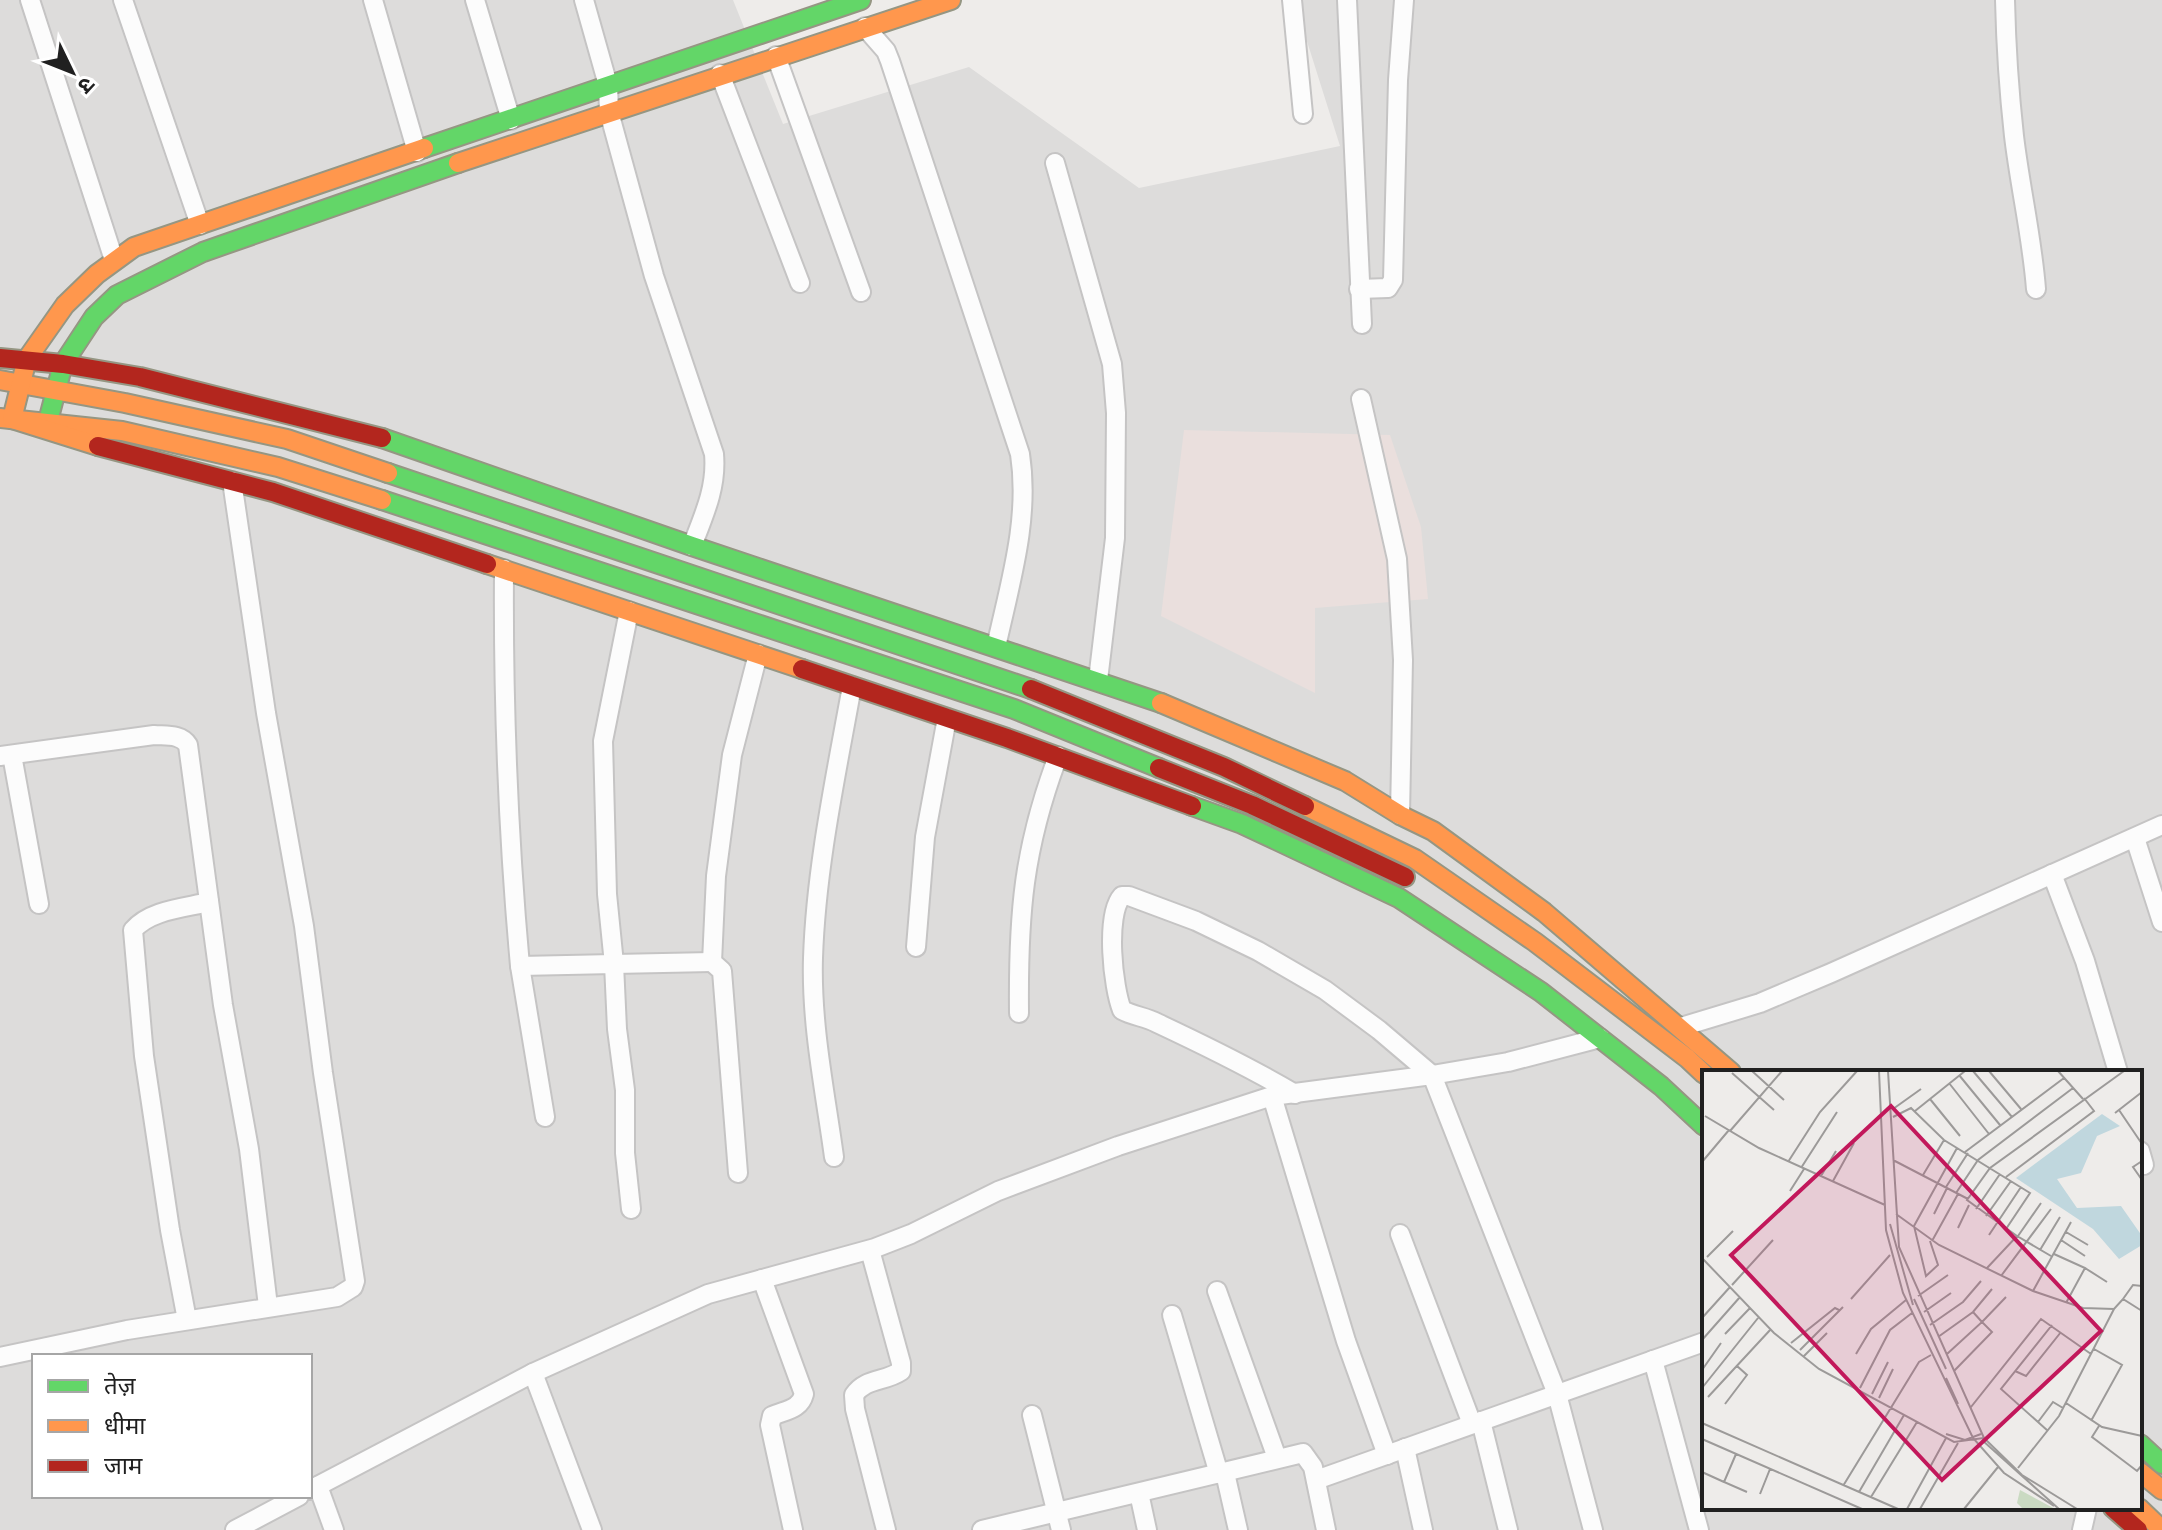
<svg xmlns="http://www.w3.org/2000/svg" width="2162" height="1530" viewBox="0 0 2162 1530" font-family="'DejaVu Sans','Noto Sans Devanagari',sans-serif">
<rect width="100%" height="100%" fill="#eeecea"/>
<path fill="#dddcdb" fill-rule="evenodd" d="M0,0H733L783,124L969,67L1139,188L1340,146L1294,0H2162V1530H0ZM1704,1072H2140V1508H1704ZM34,1356H310V1496H34Z"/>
<polygon fill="#eadfdd" points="1184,430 1390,435 1421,527 1428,599 1315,608 1315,693 1161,616"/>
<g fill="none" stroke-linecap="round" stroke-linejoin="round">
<defs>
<g id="street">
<polyline points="30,0 114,260"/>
<polyline points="123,0 200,225"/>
<polyline points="373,0 417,152"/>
<polyline points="475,0 511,120"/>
<path d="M584,0L608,85L609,112L654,276L714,454C717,487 704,515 692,546"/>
<polyline points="1292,0 1303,114"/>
<polyline points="1347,0 1362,324"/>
<path d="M2005,0C2006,45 2009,91 2014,136C2020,187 2032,237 2036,289"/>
<path d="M865,27L886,51L890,61L1020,454C1030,519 1010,583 996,647"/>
<polyline points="776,56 861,292"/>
<polyline points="720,74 800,283"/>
<polyline points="1055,163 1112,364 1116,413 1115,538 1098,680"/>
<polyline points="1359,289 1388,288 1393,280 1398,80 1404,0"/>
<polyline points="1361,399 1397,559 1403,660 1400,815"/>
<path d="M504,569C503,702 508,834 520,966L614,964L617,1029L625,1090V1153L631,1209"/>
<polyline points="629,611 603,741 607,894 614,964 712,962"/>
<polyline points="12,755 39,904"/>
<path d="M0,756L154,735C167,736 181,734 188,745L223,1005L249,1149L268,1306"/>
<polyline points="2135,838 2162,922"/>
<polyline points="2052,874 2085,961 2118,1072"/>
<polyline points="916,947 925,837 947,718"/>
<polyline points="520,966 545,1117"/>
<path d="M1019,1013C1018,915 1023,849 1058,756"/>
<polyline points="1681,1027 1760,1003 1831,973 2162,825"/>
<path d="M1295,1094C1251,1068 1204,1045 1157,1023C1146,1017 1133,1016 1122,1010C1113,988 1105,915 1122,896H1129L1196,921L1258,951L1325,990L1379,1030L1432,1075L1557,1394L1593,1530"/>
<polyline points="1272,1096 1346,1341 1387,1455"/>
<polyline points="2140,1151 2144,1165"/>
<path d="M834,1157C825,1091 811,1025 813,958C816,867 836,775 852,686"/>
<polyline points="738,1173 722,971 712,962 716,876 732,755 758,654"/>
<polyline points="1400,1234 1472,1424"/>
<path d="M870,1250L901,1363V1371C885,1382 865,1378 854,1395L855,1409L886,1530"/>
<path d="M762,1279L804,1394C800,1410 785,1410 772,1416L770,1425L793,1530"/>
<polyline points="1217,1291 1277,1458"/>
<polyline points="1172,1315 1219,1474"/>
<path d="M187,1320L170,1230L144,1056L133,930C150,910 184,908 209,902"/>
<polyline points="0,1357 127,1330 337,1297 353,1287 355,1281 323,1073 304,926 266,713 232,481"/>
<polyline points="1653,1360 1699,1530"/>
<polyline points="533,1373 592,1530"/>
<polyline points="1032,1415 1061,1530"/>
<polyline points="1481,1421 1508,1530"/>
<polyline points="1405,1448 1423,1530"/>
<polyline points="1225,1473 1238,1530"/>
<polyline points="1316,1480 1704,1342"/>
<polyline points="318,1486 334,1530"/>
<polyline points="310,1490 533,1373 708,1294 875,1248 911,1234 998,1191 1118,1146 1272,1096 1432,1075 1508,1062 1600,1038"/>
<polyline points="1139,1493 1147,1530"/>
<polyline points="235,1530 299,1496"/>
<polyline points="982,1530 1303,1453 1313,1467 1326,1530"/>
<polyline points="2082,1530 2087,1508"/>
</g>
<g id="fast">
<polyline points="424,148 861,0"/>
<polyline points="48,421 63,364 94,317 117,295 203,252 458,163"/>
<polyline points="382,438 692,546 1161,703"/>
<polyline points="388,473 1031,689"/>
<polyline points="382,500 1014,709 1159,768"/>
<polyline points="1192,806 1242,824 1399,898 1541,992 1661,1086 1704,1126"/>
<polyline points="2140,1444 2162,1464"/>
</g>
<g id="slow">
<polyline points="458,163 951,0"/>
<polyline points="0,380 125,403 287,439 388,473"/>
<polyline points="0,418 122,431 278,467 382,500"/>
<polyline points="98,446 12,419 27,359 65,305 97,274 134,247 424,148"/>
<polyline points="487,564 802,669"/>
<polyline points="1161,703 1345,781 1400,815 1433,831 1544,912 1731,1072"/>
<polyline points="1305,806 1415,859 1535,942 1687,1058 1704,1074"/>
<polyline points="2140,1472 2162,1490"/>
<polyline points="2139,1508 2162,1530"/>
</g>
<g id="jam">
<polyline points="0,358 63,364 140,377 382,438"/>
<polyline points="98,446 273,492 487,564"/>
<polyline points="802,669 1007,738 1192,806"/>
<polyline points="1031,689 1224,767 1305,806"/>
<polyline points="1159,768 1252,805 1405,877"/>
<polyline points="2113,1508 2138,1530"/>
</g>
</defs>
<use href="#street" stroke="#c5c4c4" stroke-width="22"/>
<use href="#fast" stroke="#959683" stroke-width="22"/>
<use href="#slow" stroke="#959683" stroke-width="22"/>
<use href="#jam" stroke="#959683" stroke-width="22"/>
<use href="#street" stroke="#fcfcfc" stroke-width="18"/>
<use href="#fast" stroke="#63d668" stroke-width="18"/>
<use href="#slow" stroke="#ff974d" stroke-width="18"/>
<use href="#jam" stroke="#b3261e" stroke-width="18"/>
</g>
<g transform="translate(1702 1070)">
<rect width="440" height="440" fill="#eeecea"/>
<path d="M318,420L353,439H321L315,433Z" fill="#cadac2"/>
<path d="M400,44L418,56L395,66L379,103L355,109L375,138L419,136L440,166V175L417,189L391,159L314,108Z" fill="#c0d7de"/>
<path fill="none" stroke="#9c9a99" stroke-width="2" d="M50,1L82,30M177,1L184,160L201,223L271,368L302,403L352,436M271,1L310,47M287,1L319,39M356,1L381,29M30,3L72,40M257,5L298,55M247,13L287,64M228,29L258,66M191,39L219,19M417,40L440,74M213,41L263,1M413,43L440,22M3,46L57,78L183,135M191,47L209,38L242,70L328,123L304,159M28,61L80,1M263,82L362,8M191,90L266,129M440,91L431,97L440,110M0,92L27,60M86,92L118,42L155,1M99,98L135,42M221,105L242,70M119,106L134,81M304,107L392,41L382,28M131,111L152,73M244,117L266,83M88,121L102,99M254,123L276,90L371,18M274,139L298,104M194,144L237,175L331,221L381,238L412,239L421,229L440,241M232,144L245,118M284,146L309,111M188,154L211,235M256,158L267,135M364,162L386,175M287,165L319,117M315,166L265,130L288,98L422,1M316,166L339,133M359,170L383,186M228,171L236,195L224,206L212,156L255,78M230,171L256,124M338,180L358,147M352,184L383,198L364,233M5,187L31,161M0,188L72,263L117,299L252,372L282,368L197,177L186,1M285,198L315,166L349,186M383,198L405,212M299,206L349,139M30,215L71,170M331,221L369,152M216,226L246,205M149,229L188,185M212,229L244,299M421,229L431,215L440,216M222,242L249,223M0,248L28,217M228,255L261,232L279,211M23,264L48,238M236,267L271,242L290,219M0,270L38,227M89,273L133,238L137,240M98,280L141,237M154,284L169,259L204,230M245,284L280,252L271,242M102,286L125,263M0,300L19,273M252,301L290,262L280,252L304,227M313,301L324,306L359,262M244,308L256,334M0,318L56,248M158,318L188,260L210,243M170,324L186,292M6,327L69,259M177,328L191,299M364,333L400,357L440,366M23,334L45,305L35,296M269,337L339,249L389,284M389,351L420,295L392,279M336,352L351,332L361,338M0,353L196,439M397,356L390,367L435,401L440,395M346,361L299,319L350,255M244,364L263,370L279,364M282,368L320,405L375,439M0,369L160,439M280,370L357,439M34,384L22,412L45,422M316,398L357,346L412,239M0,402L22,412M141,416L217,292L229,285M157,422L202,345M58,424L68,399M169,427L215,352M205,439L244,368M218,439L256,373M262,439L296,397"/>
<path fill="#c2185b" fill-opacity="0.15" stroke="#c2185b" stroke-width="4" d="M189,36L399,261L240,410L29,185Z"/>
<rect width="440" height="440" fill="none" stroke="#202020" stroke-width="4"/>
</g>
<rect x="32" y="1354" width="280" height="144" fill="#ffffff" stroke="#a6a6a6" stroke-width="2"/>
<rect x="48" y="1380" width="40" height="12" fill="#63d668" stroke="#a6a6a6" stroke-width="2"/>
<text x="104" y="1394" font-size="24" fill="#202020">तेज़</text>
<rect x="48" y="1420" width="40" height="12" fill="#ff974d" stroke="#a6a6a6" stroke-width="2"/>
<text x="104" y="1434" font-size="24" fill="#202020">धीमा</text>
<rect x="48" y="1460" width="40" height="12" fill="#b3261e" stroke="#a6a6a6" stroke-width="2"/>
<text x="104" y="1474" font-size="24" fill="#202020">जाम</text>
<g transform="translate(72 72) rotate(133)" stroke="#ffffff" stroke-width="6" paint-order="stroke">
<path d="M0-6L14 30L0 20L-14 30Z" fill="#202020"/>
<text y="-12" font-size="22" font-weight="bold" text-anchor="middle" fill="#202020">उ</text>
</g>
</svg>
